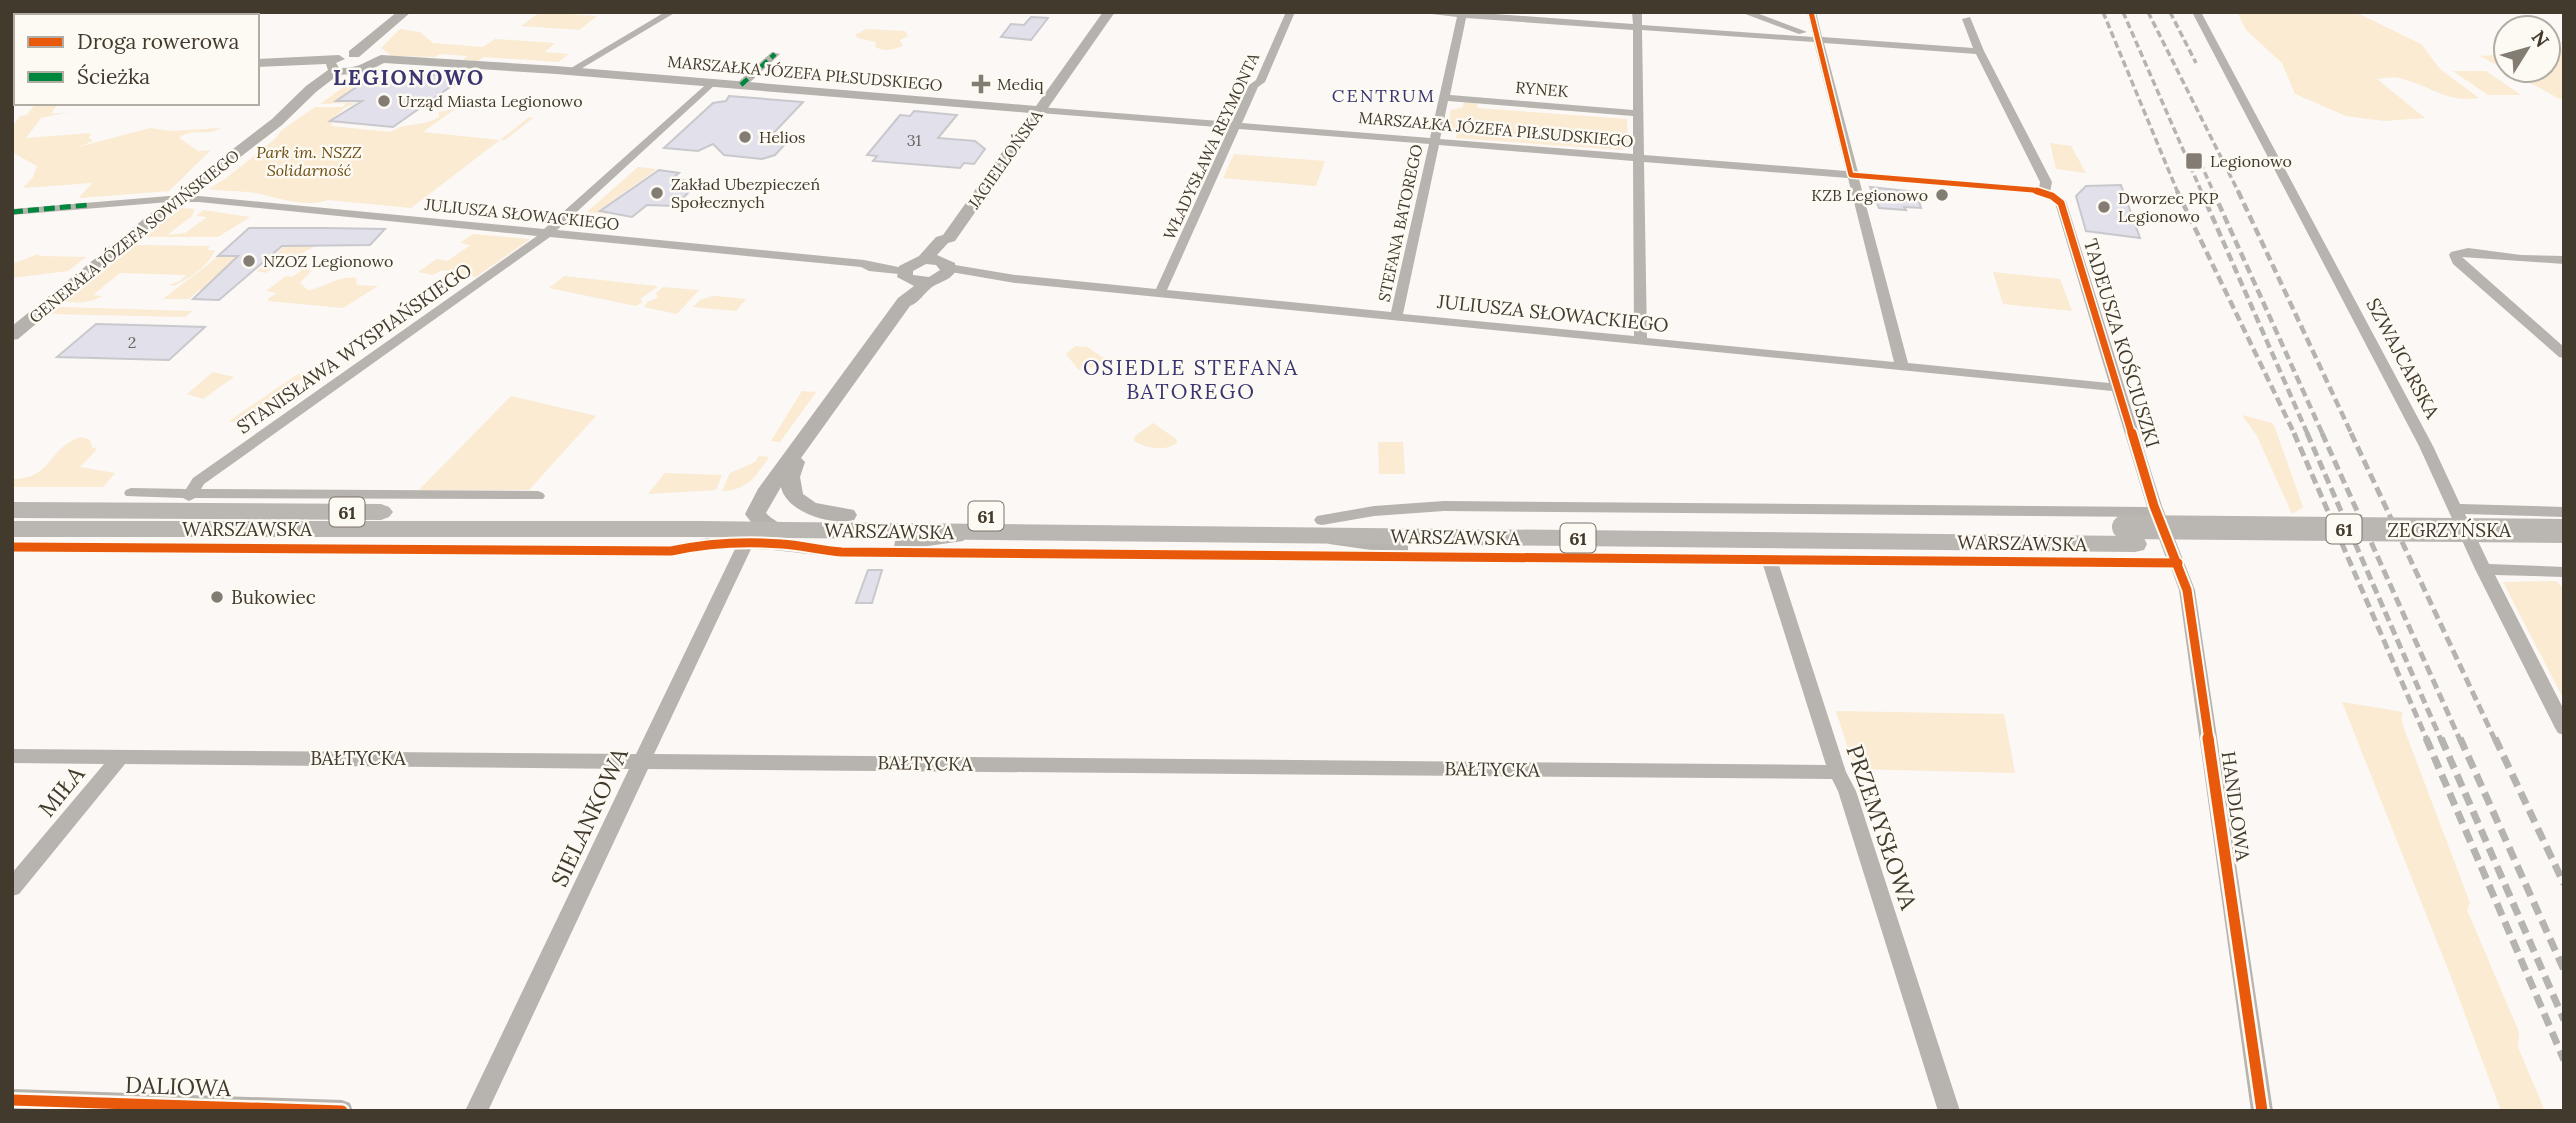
<svg xmlns="http://www.w3.org/2000/svg" width="2576" height="1123" viewBox="0 0 2576 1123" font-family="Lora,serif">
<rect width="100%" height="100%" fill="#fbf8f5"/>
<g fill="#faebd2">
<polygon points="540,12 543,12 597,16 579,30 521,26"/>
<path d="M2237,12H2355L2421,44L2440,69L2479,98C2445,103 2430,85 2399,78C2393,76 2384,78 2377,79L2425,118L2384,121L2346,116L2295,94L2282,63L2246,30Z"/>
<polygon points="400,29 420,32 433,43 483,47 495,39 555,43 545,52 569,54 558,62 484,57 478,61 463,60 467,56 440,54 435,57 392,56 381,48"/>
<path d="M866,29L905,31L908,36L900,40L903,46C892,50 885,52 875,47L876,42L858,38L855,35Z"/>
<polygon points="2564,50 2564,98 2560,99 2480,56 2506,54 2506,70 2548,70 2548,51"/>
<polygon points="2453,71 2486,71 2521,95 2488,95"/>
<path d="M345,86H359L336,102L357,103L346,107L329,122L333,123L330,126L391,132C403,122 424,127 439,117V112L455,109L423,132L500,140L529,117L533,118L505,140H500L411,208L328,200C310,207 282,200 265,195C247,190 226,192 208,189L225,179L275,139L282,130L315,107H343L346,103L320,104Z"/>
<polygon points="1464,102 1477,103 1477,108 1627,119 1628,148 1621,150 1456,138 1457,133 1447,132 1451,110 1463,107"/>
<path d="M36,103H58L51,114L69,112L41,118L26,138L91,133L89,138L93,141L78,147L150,128L170,131L221,128C208,137 192,127 179,138L198,151L211,150L169,191L79,198L92,183L23,188L33,177L37,166L12,152V127L20,116L27,115Z"/>
<polygon points="2050,143 2071,146 2086,173 2056,169"/>
<polygon points="1234,154 1325,161 1316,186 1223,178"/>
<polygon points="638,167 657,169 598,211 609,213 607,214 587,212"/>
<polygon points="181,208 195,209 192,216 167,235 185,233 207,217 196,216 203,210 250,217 218,237 145,237"/>
<polygon points="473,234 530,239 476,277 442,270 433,275 418,272 437,259 447,261 471,245 460,243"/>
<path d="M135,245L210,246L207,250H215C209,266 188,279 174,286L169,285L180,281L186,275L120,273L93,295L102,296C90,303 80,303 66,302Z"/>
<polygon points="286,245 317,245 265,273 257,271"/>
<polygon points="38,254 40,256 86,257 68,271 12,278 12,264"/>
<path d="M218,256H242L233,265H228L206,290H199L189,299H163C181,284 200,272 218,256Z"/>
<path d="M305,268L311,271L300,283L308,290C325,288 338,275 356,278L357,285L378,286L343,308L268,301L269,298L277,293L266,291L286,276L292,277Z"/>
<polygon points="1993,272 2060,279 2072,311 2003,304"/>
<polygon points="564,276 656,286 657,287 640,299 643,302 636,306 549,288"/>
<polygon points="663,287 699,290 677,314 644,307 647,302 658,298 656,293"/>
<polygon points="713,296 716,296 746,299 736,311 693,307 700,300"/>
<polygon points="60,307 192,311 185,317 52,314"/>
<polygon points="1075,346 1087,347 1105,359 1099,366 1079,370 1066,354"/>
<polygon points="213,372 234,377 203,399 187,394"/>
<polygon points="298,374 306,376 237,423 229,421"/>
<polygon points="802,391 816,392 780,442 771,441"/>
<polygon points="511,396 596,416 529,490 419,490"/>
<polygon points="2242,415 2272,423 2275,428 2303,507 2292,514 2257,436"/>
<path d="M1153,423L1176,439L1177,443C1165,452 1146,448 1134,441V437Z"/>
<path d="M82,437L90,440L92,447L97,449L80,467L115,473L103,487H12V479C55,479 46,447 82,437Z"/>
<polygon points="1378,442 1403,442 1405,474 1379,474"/>
<path d="M759,456L769,457C756,476 747,491 722,491L730,473L755,462Z"/>
<polygon points="665,473 722,475 716,490 648,494"/>
<polygon points="2556,581 2564,589 2564,700 2503,582"/>
<polygon points="2342,702 2403,712 2401,717 2403,726 2470,903 2467,910 2519,1032 2518,1047 2545,1111 2501,1111 2455,987"/>
<polygon points="1836,711 2004,714 2015,773 1855,769"/>
</g>
<g fill="#e2e0eb" stroke="#c9c8cc" stroke-width="2">
<polygon points="1031,17 1048,18 1031,40 1001,37 1011,24 1024,25"/>
<polygon points="421,75 467,75 393,127 330,121 362,101 336,101 364,82 414,82"/>
<polygon points="729,96 803,102 767,140 788,141 775,155 762,159 724,155 713,144 698,151 664,148 713,103 726,101"/>
<polygon points="914,111 957,115 938,138 975,141 985,149 974,164 964,163 960,168 873,161 877,156 867,155 900,115 910,116"/>
<polygon points="659,170 679,173 673,178 698,183 675,206 647,205 632,217 600,211"/>
<polygon points="2121,185 2140,238 2086,231 2076,196 2086,186"/>
<polygon points="1870,187 1916,192 1921,208 1904,207 1906,210 1879,208"/>
<polygon points="249,228 323,228 385,229 370,245 282,246 219,300 193,299 238,256 218,256"/>
<polygon points="96,324 172,326 205,327 169,360 57,357"/>
<polygon points="868,570 882,570 872,603 856,603"/>
</g>
<g fill="none" stroke-linecap="round" stroke-linejoin="round">
<g fill="#b7b3ae" fill-rule="evenodd">
<polygon points="132,12 141,12 140,16 131,16"/>
<polygon points="665,12 676,12 574,73 566,71"/>
<path d="M1286,12H1295L1265,82L1258,87L1242,123L1430,138L1457,17L1415,12H1467L1633,24L1632,12H1642V25L1813,37L1807,12H1816L1822,37L1973,48L1962,19L1970,17L1984,51L2052,182L2050,192L2066,201L2162,506L2195,590L2273,1111H2251L2179,590L2171,568L1779,565L1846,772L1856,791L1960,1111H1938L1838,791L1832,779L648,769L488,1111H465L629,769L125,764L19,894L12,896V873L104,764L12,763V749L636,754L735,549L708,548L671,556L12,552V542L671,546L708,538L784,539L815,546L894,547L895,541L900,540L958,532L966,537L963,541L921,547L1378,551L1329,544L1326,540L1334,535L1402,544L1408,545V551L2166,558L2151,517L1444,511L1374,516L1322,525L1317,524L1314,520L1317,516L1374,506L1444,501L2147,507L2112,391L1015,283L945,271L943,268L949,264L1015,275L1156,289L1229,128L1040,113L1035,110L1040,107L1232,122L1249,85L1256,80ZM1466,18L1633,30V110L1450,95ZM1642,30L1814,42L1846,171L1644,155ZM1824,43L1976,54L2040,182L2039,189L1858,172ZM1448,101L1633,116V154L1440,139ZM1239,129L1429,144L1391,312L1167,290ZM1439,145L1633,161L1634,336L1403,314ZM1644,162L1848,178L1894,362L1647,338ZM1859,179L2025,192L2041,196L2055,203L2109,383L1908,363ZM751,549C782,549 811,556 842,557L1763,565L1826,765L654,754Z"/>
<polygon points="1740,12 1754,12 1807,32 1799,34"/>
<polygon points="2192,12 2201,12 2433,446 2460,504 2564,507 2564,517 2465,514 2489,564 2564,567 2564,577 2495,575 2564,710 2564,735 2558,733 2555,728 2475,569 2419,446"/>
<polygon points="772,52 780,54 745,87 737,87 737,83"/>
<polygon points="712,79 716,80 716,84 557,230 864,260 908,269 908,275 869,271 861,267 550,237 204,484 201,489 538,491 543,493 545,496 543,499 195,498 189,501 183,498 126,496 124,493 126,490 131,488 186,489 193,478 537,236 199,202 169,202 12,215 12,209 169,196 199,196 544,229"/>
<polygon points="2468,248 2521,255 2564,256 2564,264 2462,257 2564,347 2564,358 2559,357 2453,264 2449,255 2451,252"/>
<polygon points="12,1089 342,1100 350,1103 353,1111 12,1111"/>
</g>
<g fill="#b5b2ae" fill-rule="evenodd">
<polygon points="397,12 411,12 359,57 349,57 349,51"/>
<path d="M1103,12H1115L955,241L948,243L937,255L955,263L956,271C949,281 941,281 932,287C924,293 920,302 910,306L801,458L805,462L800,477L803,494L816,503L854,510L857,515L854,520C831,526 786,512 781,487L766,513C772,520 782,523 786,530L783,535C766,539 754,527 745,514L758,489L898,298L914,286L897,277L899,266L919,256L936,237L943,235L1030,113L556,74L384,63L364,73L338,75L316,92L282,125L182,202L18,339L12,340V326L172,196L272,119L306,86L328,70L326,64L257,67V59L339,55L345,59L336,63L339,68C358,69 366,61 381,55L556,66L1036,106ZM926,264L936,265L940,270L929,277L913,275V271Z"/>
<rect x="12" y="86" width="4" height="8"/>
</g>
<g fill="#bab6b1" fill-rule="evenodd">
<polygon points="12,502 381,504 389,507 393,512 389,517 381,520 12,518"/>
<polygon points="12,521 701,521 2135,536 2144,538 2147,544 2144,550 2135,552 701,537 12,537"/>
</g>
<g stroke="#b6b4b0" stroke-width="3.5" stroke-dasharray="7 3.5" stroke-linecap="butt">
<polyline points="2103,12 2178,193"/>
<polyline points="2123,12 2202,193"/>
<polyline points="2148,12 2239,193"/>
<polyline points="2170,12 2196,63"/>
<polyline points="2196,153 2214,193"/>
</g>
<g stroke="#b6b4b0" stroke-width="4.5" stroke-dasharray="9 4.5" stroke-linecap="butt">
<polyline points="2177,191 2295,435"/>
<polyline points="2201,191 2308,435"/>
<polyline points="2213,191 2323,435"/>
<polyline points="2238,191 2352,435"/>
</g>
<g stroke="#b6b4b0" stroke-width="5" stroke-dasharray="10 5" stroke-linecap="butt">
<polyline points="2294,433 2427,740"/>
<polyline points="2307,433 2441,740"/>
<polyline points="2322,433 2460,740"/>
<polyline points="2351,433 2495,740"/>
</g>
<g stroke="#b6b4b0" stroke-width="7" stroke-dasharray="13 7" stroke-linecap="butt">
<polyline points="2426,738 2564,1060"/>
<polyline points="2441,738 2564,1020"/>
<polyline points="2460,738 2564,970"/>
<polyline points="2495,738 2564,884"/>
</g>
<polyline stroke="#bab6b1" stroke-width="24" points="2124,527 2564,531"/>
<g stroke="#00873e" stroke-width="4.5" stroke-dasharray="9 4.5" stroke-linecap="butt">
<polyline points="135,16 137,12"/>
<polyline points="741,85 775,54"/>
</g>
<polyline stroke="#00873e" stroke-width="5" stroke-dasharray="11 5" stroke-linecap="butt" points="12,212 88,205"/>
<defs>
<polyline id="cycleway-far3" points="1811,12 1851,175 2033,190 2043,193"/>
<polyline id="cycleway-far2" points="2037,191 2052,196 2061,203 2132,435"/>
<g id="cycleway-far1">
<polyline points="2132,433 2154,506 2187,590 2209,740"/>
<path d="M12,547L671,551C708,543 744,541 782,544C802,545 821,551 842,552L2178,563"/>
</g>
<g id="cycleway">
<polyline points="2208,738 2262,1111"/>
<polyline points="12,1100 342,1111"/>
</g>
</defs>
<use href="#cycleway-far3" stroke="#fdf9f3" stroke-width="8"/>
<use href="#cycleway-far2" stroke="#fdf9f3" stroke-width="10"/>
<use href="#cycleway-far1" stroke="#fdf9f3" stroke-width="13"/>
<use href="#cycleway" stroke="#fdf9f3" stroke-width="16"/>
<use href="#cycleway-far3" stroke="#e8590c" stroke-width="5"/>
<use href="#cycleway-far2" stroke="#e8590c" stroke-width="7"/>
<use href="#cycleway-far1" stroke="#e8590c" stroke-width="9"/>
<use href="#cycleway" stroke="#e8590c" stroke-width="11"/>
</g>
<g fill="#837c73" stroke="#fdf9f3" stroke-width="2.5">
<path d="M977.5 73.5h7v7h7v7h-7v7h-7v-7h-7v-7h7z"/>
<circle cx="384" cy="101" r="7"/>
<circle cx="745" cy="137" r="7"/>
<rect x="2185" y="152" width="18" height="18" rx="3.5"/>
<circle cx="657" cy="193" r="7"/>
<circle cx="1942" cy="195" r="7"/>
<circle cx="2104" cy="207" r="7"/>
<circle cx="249" cy="261" r="7"/>
<circle cx="217" cy="597" r="7"/>
</g>
<g text-anchor="middle" dominant-baseline="central" stroke-width="5" stroke-linejoin="round" paint-order="stroke">
<g font-size="16" fill="#423a2d" stroke="#fdf9f3">
<text transform="translate(805 73) rotate(5)">MARSZAŁKA JÓZEFA PIŁSUDSKIEGO</text>
<text transform="translate(1542 89) rotate(5)">RYNEK</text>
<text transform="translate(1496 129) rotate(5)">MARSZAŁKA JÓZEFA PIŁSUDSKIEGO</text>
<text transform="translate(1211 146) rotate(-65)">WŁADYSŁAWA REYMONTA</text>
<text transform="translate(1005 159) rotate(-55)">JAGIELLOŃSKA</text>
<text transform="translate(522 214) rotate(6)">JULIUSZA SŁOWACKIEGO</text>
<text transform="translate(1400 223) rotate(-78)">STEFANA BATOREGO</text>
<text transform="translate(134 236) rotate(-39)">GENERAŁA JÓZEFA SOWIŃSKIEGO</text>
</g>
<g font-size="16" fill="#423a2d" stroke="#fdf9f3" text-anchor="start">
<text x="997" y="84">Mediq</text>
<text x="398" y="101">Urząd Miasta Legionowo</text>
<text x="759" y="137">Helios</text>
<text x="2210" y="161">Legionowo</text>
<text x="671" y="184">Zakład Ubezpieczeń<tspan x="671" dy="18">Społecznych</tspan></text>
<text x="1928" y="195" text-anchor="end">KZB Legionowo</text>
<text x="2118" y="198">Dworzec PKP<tspan x="2118" dy="18">Legionowo</tspan></text>
<text x="263" y="261">NZOZ Legionowo</text>
</g>
<g font-size="16" fill="#6a645c">
<text x="914" y="140">31</text>
<text x="132" y="342">2</text>
</g>
<g font-size="16" font-style="italic" fill="#6c4e12" stroke="#fdf9f3">
<text x="309" y="152">Park im. NSZZ<tspan x="309" dy="18">Solidarność</tspan></text>
</g>
<g font-size="18" letter-spacing="2" fill="#3a3470" stroke="#fdf9f3">
<text x="1384" y="95">CENTRUM</text>
</g>
<g fill="#fdf9f3" stroke="#7a7368" stroke-width="2">
<rect x="329.5" y="497.5" width="35" height="29" rx="5"/>
<rect x="968.5" y="501.5" width="35" height="29" rx="5"/>
<rect x="2326.5" y="514.5" width="35" height="29" rx="5"/>
<rect x="1560.5" y="523.5" width="35" height="29" rx="5"/>
</g>
<g font-size="18" font-weight="bold" fill="#423a2d">
<text x="347" y="512">61</text>
<text x="986" y="516">61</text>
<text x="2344" y="529">61</text>
<text x="1578" y="538">61</text>
</g>
<g font-size="19" fill="#423a2d" stroke="#fdf9f3">
<text transform="translate(1553 313) rotate(6)">JULIUSZA SŁOWACKIEGO</text>
<text transform="translate(2122 343) rotate(73)">TADEUSZA KOŚCIUSZKI</text>
<text transform="translate(354 348) rotate(-35)">STANISŁAWA WYSPIAŃSKIEGO</text>
<text transform="translate(2403 358) rotate(62)">SZWAJCARSKA</text>
<text x="247" y="529">WARSZAWSKA</text>
<text x="2449" y="530">ZEGRZYŃSKA</text>
<text transform="translate(889 531) rotate(1)">WARSZAWSKA</text>
<text transform="translate(1455 537) rotate(1)">WARSZAWSKA</text>
<text transform="translate(2022 543) rotate(1)">WARSZAWSKA</text>
<text x="358" y="758">BAŁTYCKA</text>
<text transform="translate(925 763) rotate(1)">BAŁTYCKA</text>
<text transform="translate(1492 769) rotate(1)">BAŁTYCKA</text>
<text transform="translate(2236 806) rotate(82)">HANDLOWA</text>
</g>
<g font-size="19" fill="#423a2d" stroke="#fdf9f3" text-anchor="start">
<text x="231" y="597">Bukowiec</text>
</g>
<g font-size="21" font-weight="bold" letter-spacing="2" fill="#3a3470" stroke="#fdf9f3">
<text x="409" y="77">LEGIONOWO</text>
</g>
<g font-size="21" letter-spacing="2" fill="#3a3470" stroke="#fdf9f3">
<text x="1191" y="367">OSIEDLE STEFANA<tspan x="1191" dy="24">BATOREGO</tspan></text>
</g>
<g font-size="23" fill="#423a2d" stroke="#fdf9f3">
<text transform="translate(61 791) rotate(-51)">MIŁA</text>
<text transform="translate(589 817) rotate(-65)">SIELANKOWA</text>
<text transform="translate(1882 827) rotate(71)">PRZEMYSŁOWA</text>
<text transform="translate(178 1086) rotate(2)">DALIOWA</text>
</g>
</g>
<rect width="2576" height="1123" fill="none" stroke="#423a2d" stroke-width="28"/>
<rect x="14" y="14" width="245" height="91" fill="#fdf9f3" stroke="#b2ada4" stroke-width="2"/>
<rect x="28" y="37" width="35" height="10" fill="#e8590c" stroke="#b2ada4" stroke-width="2"/>
<text x="77" y="49" font-size="21" fill="#423a2d">Droga rowerowa</text>
<rect x="28" y="72" width="35" height="10" fill="#00873e" stroke="#b2ada4" stroke-width="2"/>
<text x="77" y="84" font-size="21" fill="#423a2d">Ścieżka</text>
<g transform="translate(2527 49) rotate(53)"><circle r="33" fill="#fdf9f3" stroke="#b2ada4" stroke-width="2"/>
<path d="M0-5L12 26L0 18L-12 26Z" fill="#837c73"/>
<text y="-10" font-size="19" font-weight="bold" text-anchor="middle" fill="#423a2d">N</text>
</g>
</svg>
